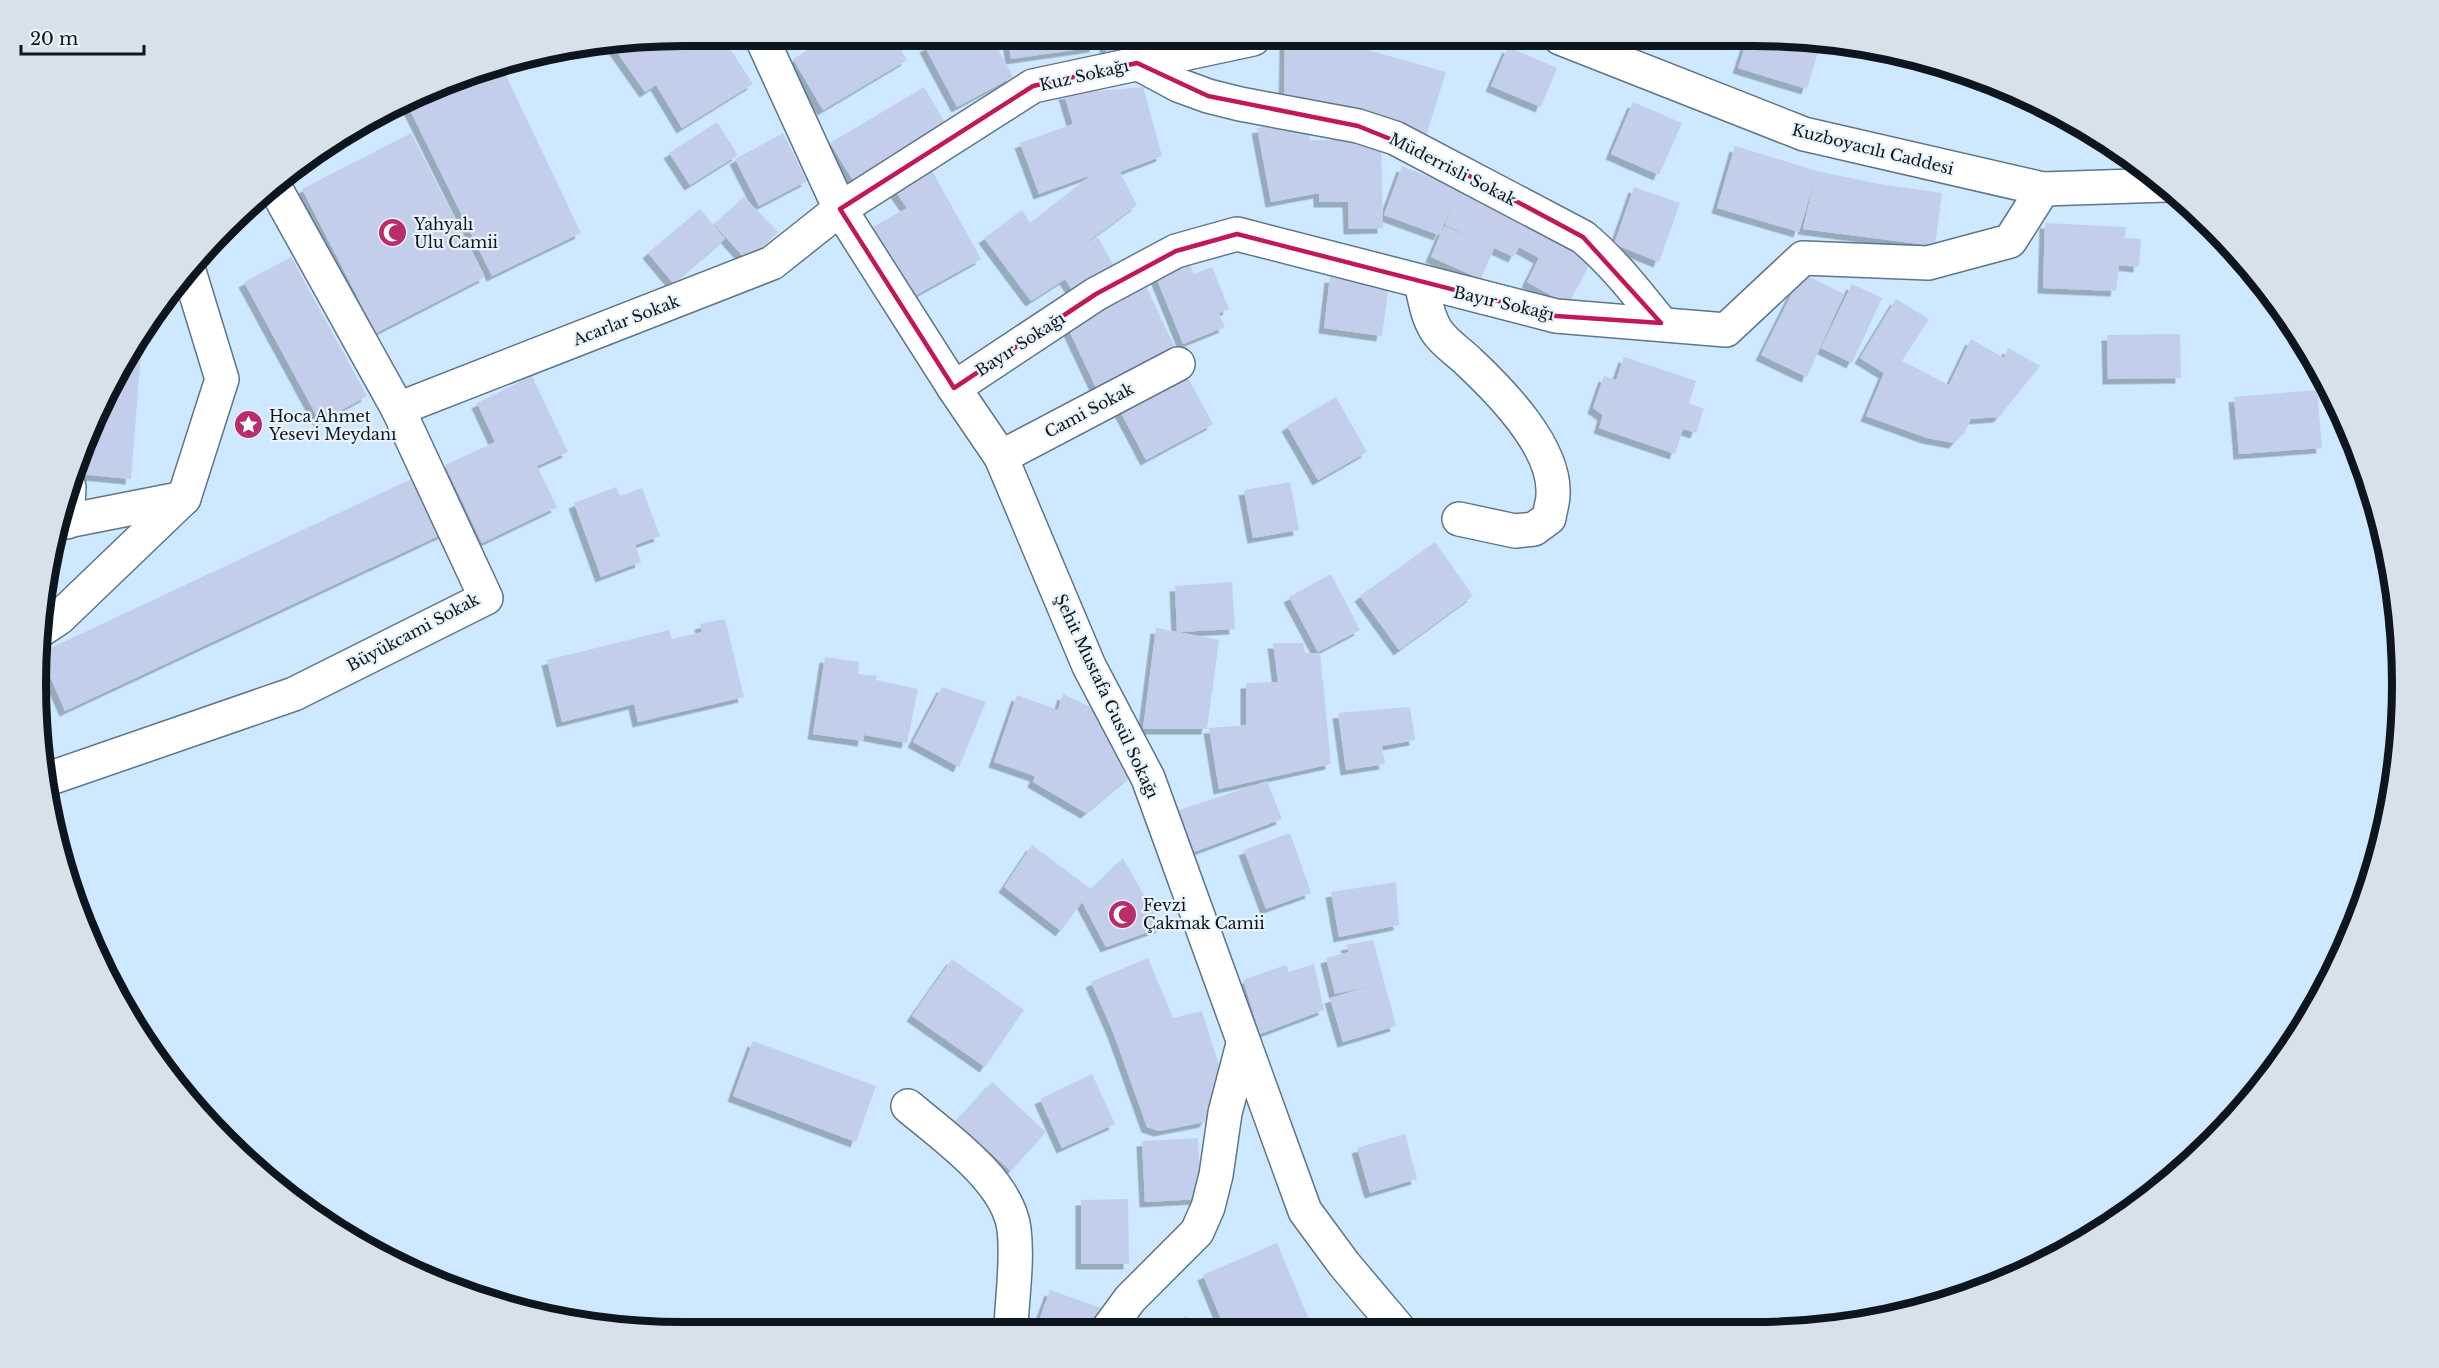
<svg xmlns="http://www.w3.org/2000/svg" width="2439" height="1368" viewBox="0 0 2439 1368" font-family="'Libre Baskerville',serif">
<defs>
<filter id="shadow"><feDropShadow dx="-5.5" dy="5.5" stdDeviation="0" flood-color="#0004"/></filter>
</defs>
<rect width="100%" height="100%" fill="#cee8ff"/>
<g fill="#c3ceeb" filter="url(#shadow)">
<polygon points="1797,37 1821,42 1807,89 1738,68 1748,38"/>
<polygon points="938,40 993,40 1013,77 957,107 925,47"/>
<polygon points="1008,40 1095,40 1095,47 1011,59"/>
<polygon points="1104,40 1171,40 1107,55"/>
<polygon points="1332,40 1446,72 1426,136 1284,100 1285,42"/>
<polygon points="718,41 719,43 725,41 753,84 682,128 656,85 645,92 614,48 611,49 606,42"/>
<polygon points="823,41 896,41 907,60 823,110 793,59"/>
<polygon points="1508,47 1557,68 1541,107 1491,86"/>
<polygon points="501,65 581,233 492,276 405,100 476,70"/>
<polygon points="924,87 950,131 857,187 830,143"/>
<polygon points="1143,87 1162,156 1120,172 1137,205 1082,246 1098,237 1115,268 1072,290 1065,279 1031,301 984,238 1022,210 1030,223 1091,175 1039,194 1020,143 1073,124 1064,94"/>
<polygon points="1633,102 1682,123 1659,175 1611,154"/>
<polygon points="1306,120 1310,140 1381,140 1383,228 1349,229 1348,202 1319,202 1319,193 1271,202 1257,128"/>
<polygon points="717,122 738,155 690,185 669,153"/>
<polygon points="411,133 485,277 376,333 302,189"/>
<polygon points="783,133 807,181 759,206 735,159"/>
<polygon points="1735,146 1817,171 1879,184 1942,193 1935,246 1803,229 1814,182 1799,232 1717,208"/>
<polygon points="1402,166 1459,189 1593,258 1568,305 1527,282 1539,258 1519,247 1514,257 1494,248 1481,279 1431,257 1444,226 1485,243 1445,225 1454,202 1439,235 1384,215"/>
<polygon points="930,167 981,259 911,298 869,229 907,208 893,188"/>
<polygon points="1634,187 1680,203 1659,262 1614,244"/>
<polygon points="744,197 778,232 747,261 714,224"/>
<polygon points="700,209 725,239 673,283 648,253"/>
<polygon points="2045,223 2126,227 2125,238 2141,239 2139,267 2119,265 2116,291 2043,288"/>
<polygon points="291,257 367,396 320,422 244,282"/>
<polygon points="1189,263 1194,274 1212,267 1229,309 1219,313 1225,327 1183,344 1156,277"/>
<polygon points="1802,273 1844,294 1807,377 1761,355"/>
<polygon points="1330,277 1389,285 1382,336 1324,328"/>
<polygon points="1852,284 1882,298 1852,363 1821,348"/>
<polygon points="1146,286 1178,354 1098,392 1067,326"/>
<polygon points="1896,299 1929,319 1902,361 1949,385 1971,339 2004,358 2008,348 2040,366 1999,417 1971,419 1964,433 1954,443 1927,438 1866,416 1884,373 1860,358"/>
<polygon points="143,328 131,479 78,474 79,461 103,398"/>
<polygon points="2180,334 2181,378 2108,379 2107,335"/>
<polygon points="1624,357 1696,381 1689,403 1704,409 1696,433 1683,429 1675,454 1599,428 1603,415 1593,408 1604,376 1616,380"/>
<polygon points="532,376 568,452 537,466 557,507 482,543 445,465 495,442 477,403"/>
<polygon points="1187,376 1213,424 1146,460 1120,411"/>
<polygon points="2317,390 2322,448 2239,454 2234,397"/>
<polygon points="1336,397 1367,452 1318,480 1287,426"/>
<polygon points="422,474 449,531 65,711 40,653"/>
<polygon points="1290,482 1299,530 1253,538 1244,490"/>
<polygon points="616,487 620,496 642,488 660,536 635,545 641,562 601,577 574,503"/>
<polygon points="1435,542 1473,596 1399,650 1360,596"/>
<polygon points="1331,574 1360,630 1318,652 1289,597"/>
<polygon points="1232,582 1235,629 1178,632 1219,640 1207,729 1143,729 1156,628 1177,632 1175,586"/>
<polygon points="725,619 744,697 638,722 634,704 562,722 547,660 669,630 672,639 702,632 700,624"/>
<polygon points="1273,643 1303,643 1305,653 1320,653 1331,764 1219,789 1209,728 1246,725 1246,683 1278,682"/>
<polygon points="825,657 859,662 858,674 877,676 876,680 918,689 907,743 865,735 870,707 863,741 813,734"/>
<polygon points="942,687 986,702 959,767 913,742"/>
<polygon points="1063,694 1103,713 1103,728 1133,774 1086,813 1033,782 1035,776 994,762 1017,695 1058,710"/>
<polygon points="1410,707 1415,740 1382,746 1385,764 1346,770 1338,713"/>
<polygon points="1267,781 1282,819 1194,852 1179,810"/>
<polygon points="1290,833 1311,893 1266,909 1244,850"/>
<polygon points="1032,845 1091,889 1123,858 1162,927 1106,947 1082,902 1061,931 1004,887"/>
<polygon points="1396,882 1399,925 1339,937 1331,892"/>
<polygon points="1373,940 1396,1026 1343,1042 1330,998 1371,986 1335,994 1326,958 1349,952 1346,945"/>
<polygon points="1148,958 1173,1018 1202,1011 1219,1065 1219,1088 1213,1108 1205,1122 1159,1131 1147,1127 1113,1032 1091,982"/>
<polygon points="952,959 1024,1010 985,1067 912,1016"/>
<polygon points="1314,964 1324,1010 1260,1034 1243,980 1286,965 1289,972"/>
<polygon points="753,1041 876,1086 856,1142 733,1096"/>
<polygon points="1092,1074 1115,1124 1062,1148 1040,1099"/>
<polygon points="992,1082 1046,1132 1011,1171 956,1122"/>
<polygon points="1405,1134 1417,1179 1370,1193 1357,1148"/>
<polygon points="1198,1138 1201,1199 1145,1202 1142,1141"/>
<polygon points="1128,1199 1129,1264 1081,1264 1081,1200"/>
<polygon points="1277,1243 1311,1324 1302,1328 1225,1329 1203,1275"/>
<polygon points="1050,1290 1101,1308 1094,1329 1036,1329"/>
<polygon points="1186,1316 1196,1329 1171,1329"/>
<polygon points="1157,1320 1164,1329 1147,1329"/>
</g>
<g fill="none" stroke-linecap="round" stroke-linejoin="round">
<defs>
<g id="minor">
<polyline points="1560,38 1804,134 2043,189 2166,185"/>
<polyline points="763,41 840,209 954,388 1001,457 1089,666 1148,778 1305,1211 1344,1264 1398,1328"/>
<path d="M1137,63L1178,85L1208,96L1240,104L1358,126L1395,138L1583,237C1613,262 1637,293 1661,323"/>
<path d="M1421,283C1425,299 1427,316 1436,330C1444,343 1459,352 1469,362C1501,392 1556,448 1553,495C1553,502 1550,510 1549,518L1534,529L1515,531L1459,519"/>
<polyline points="954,388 1096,294 1176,251 1237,234 1556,316 1726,330 1803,258 1928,263 2010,241 2043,189"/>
<polyline points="398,409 772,263 840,209 1033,86 1253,39"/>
<polyline points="1001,457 1178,364"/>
<polyline points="67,522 69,487"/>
<polyline points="57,523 184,498 222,379 189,271"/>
<polyline points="41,630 59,618 184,498"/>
<polyline points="45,780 294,694 486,598 398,409 273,184"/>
<path d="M908,1106C943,1136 1008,1180 1014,1229C1018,1261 1012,1296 1011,1329"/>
<polyline points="1108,1329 1130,1299 1197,1232 1208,1207 1216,1175 1225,1113 1243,1044"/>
</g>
</defs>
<use href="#minor" stroke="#5f7589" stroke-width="36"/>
<use href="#minor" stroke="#fff" stroke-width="33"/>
</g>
<path fill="none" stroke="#c2185b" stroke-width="4.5" stroke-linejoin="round" d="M1137,63L1208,96L1358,126L1430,155L1583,237L1661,323L1556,316L1237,234L1176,251L1096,294L954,388L840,209L1033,86Z"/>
<defs>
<symbol id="mosque-disc" viewBox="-11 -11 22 22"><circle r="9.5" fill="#b72e6a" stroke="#e9f3fc"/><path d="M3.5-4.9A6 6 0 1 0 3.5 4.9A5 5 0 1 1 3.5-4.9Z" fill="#fff"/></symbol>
<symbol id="sight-disc" viewBox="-11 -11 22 22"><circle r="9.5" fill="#b72e6a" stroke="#e9f3fc"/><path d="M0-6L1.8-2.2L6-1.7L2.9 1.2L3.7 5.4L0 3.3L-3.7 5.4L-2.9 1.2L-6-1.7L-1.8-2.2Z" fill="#fff"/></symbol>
</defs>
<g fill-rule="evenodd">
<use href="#mosque-disc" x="376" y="216" width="33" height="33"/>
<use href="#sight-disc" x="232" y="408" width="33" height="33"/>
<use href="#mosque-disc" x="1106" y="898" width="33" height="33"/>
</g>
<g text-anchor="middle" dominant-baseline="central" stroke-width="4.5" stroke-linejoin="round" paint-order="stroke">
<g font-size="16" fill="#0d161e" stroke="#e9f3fc">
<text transform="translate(1084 75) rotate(-13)">Kuz Sokağı</text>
<text transform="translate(1873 149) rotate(14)">Kuzboyacılı Caddesi</text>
<text transform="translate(1453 169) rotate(27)">Müderrisli Sokak</text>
<text transform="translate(1504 303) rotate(13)">Bayır Sokağı</text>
<text transform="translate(626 320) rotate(-21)">Acarlar Sokak</text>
<text transform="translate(1020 344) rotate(-33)">Bayır Sokağı</text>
<text transform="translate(1089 410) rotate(-28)">Cami Sokak</text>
<text transform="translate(413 632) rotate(-28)">Büyükcami Sokak</text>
<text transform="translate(1107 696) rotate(65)">Şehit Mustafa Gusül Sokağı</text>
</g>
<g font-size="16" fill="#0d161e" stroke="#e9f3fc" text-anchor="start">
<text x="414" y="224">Yahyalı<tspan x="414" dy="18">Ulu Camii</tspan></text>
<text x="269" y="416">Hoca Ahmet<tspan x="269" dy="18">Yesevi Meydanı</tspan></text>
<text x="1143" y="905">Fevzi<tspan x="1143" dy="18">Çakmak Camii</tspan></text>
</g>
</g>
<path d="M0 0H2439V1368H0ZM684 46H1754A638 638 0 0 1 2392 684V684A638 638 0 0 1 1754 1322H684A638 638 0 0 1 46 684V684A638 638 0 0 1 684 46Z" fill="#d7e1ea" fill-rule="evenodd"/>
<path fill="none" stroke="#0d161e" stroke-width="8" d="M684 46H1754A638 638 0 0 1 2392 684V684A638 638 0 0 1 1754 1322H684A638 638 0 0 1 46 684V684A638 638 0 0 1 684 46Z"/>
<path d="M21 45v9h123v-9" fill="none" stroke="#0d161e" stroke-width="3"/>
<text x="30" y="45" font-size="18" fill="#0d161e" stroke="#e9f3fc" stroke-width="4.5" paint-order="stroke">20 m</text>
</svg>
